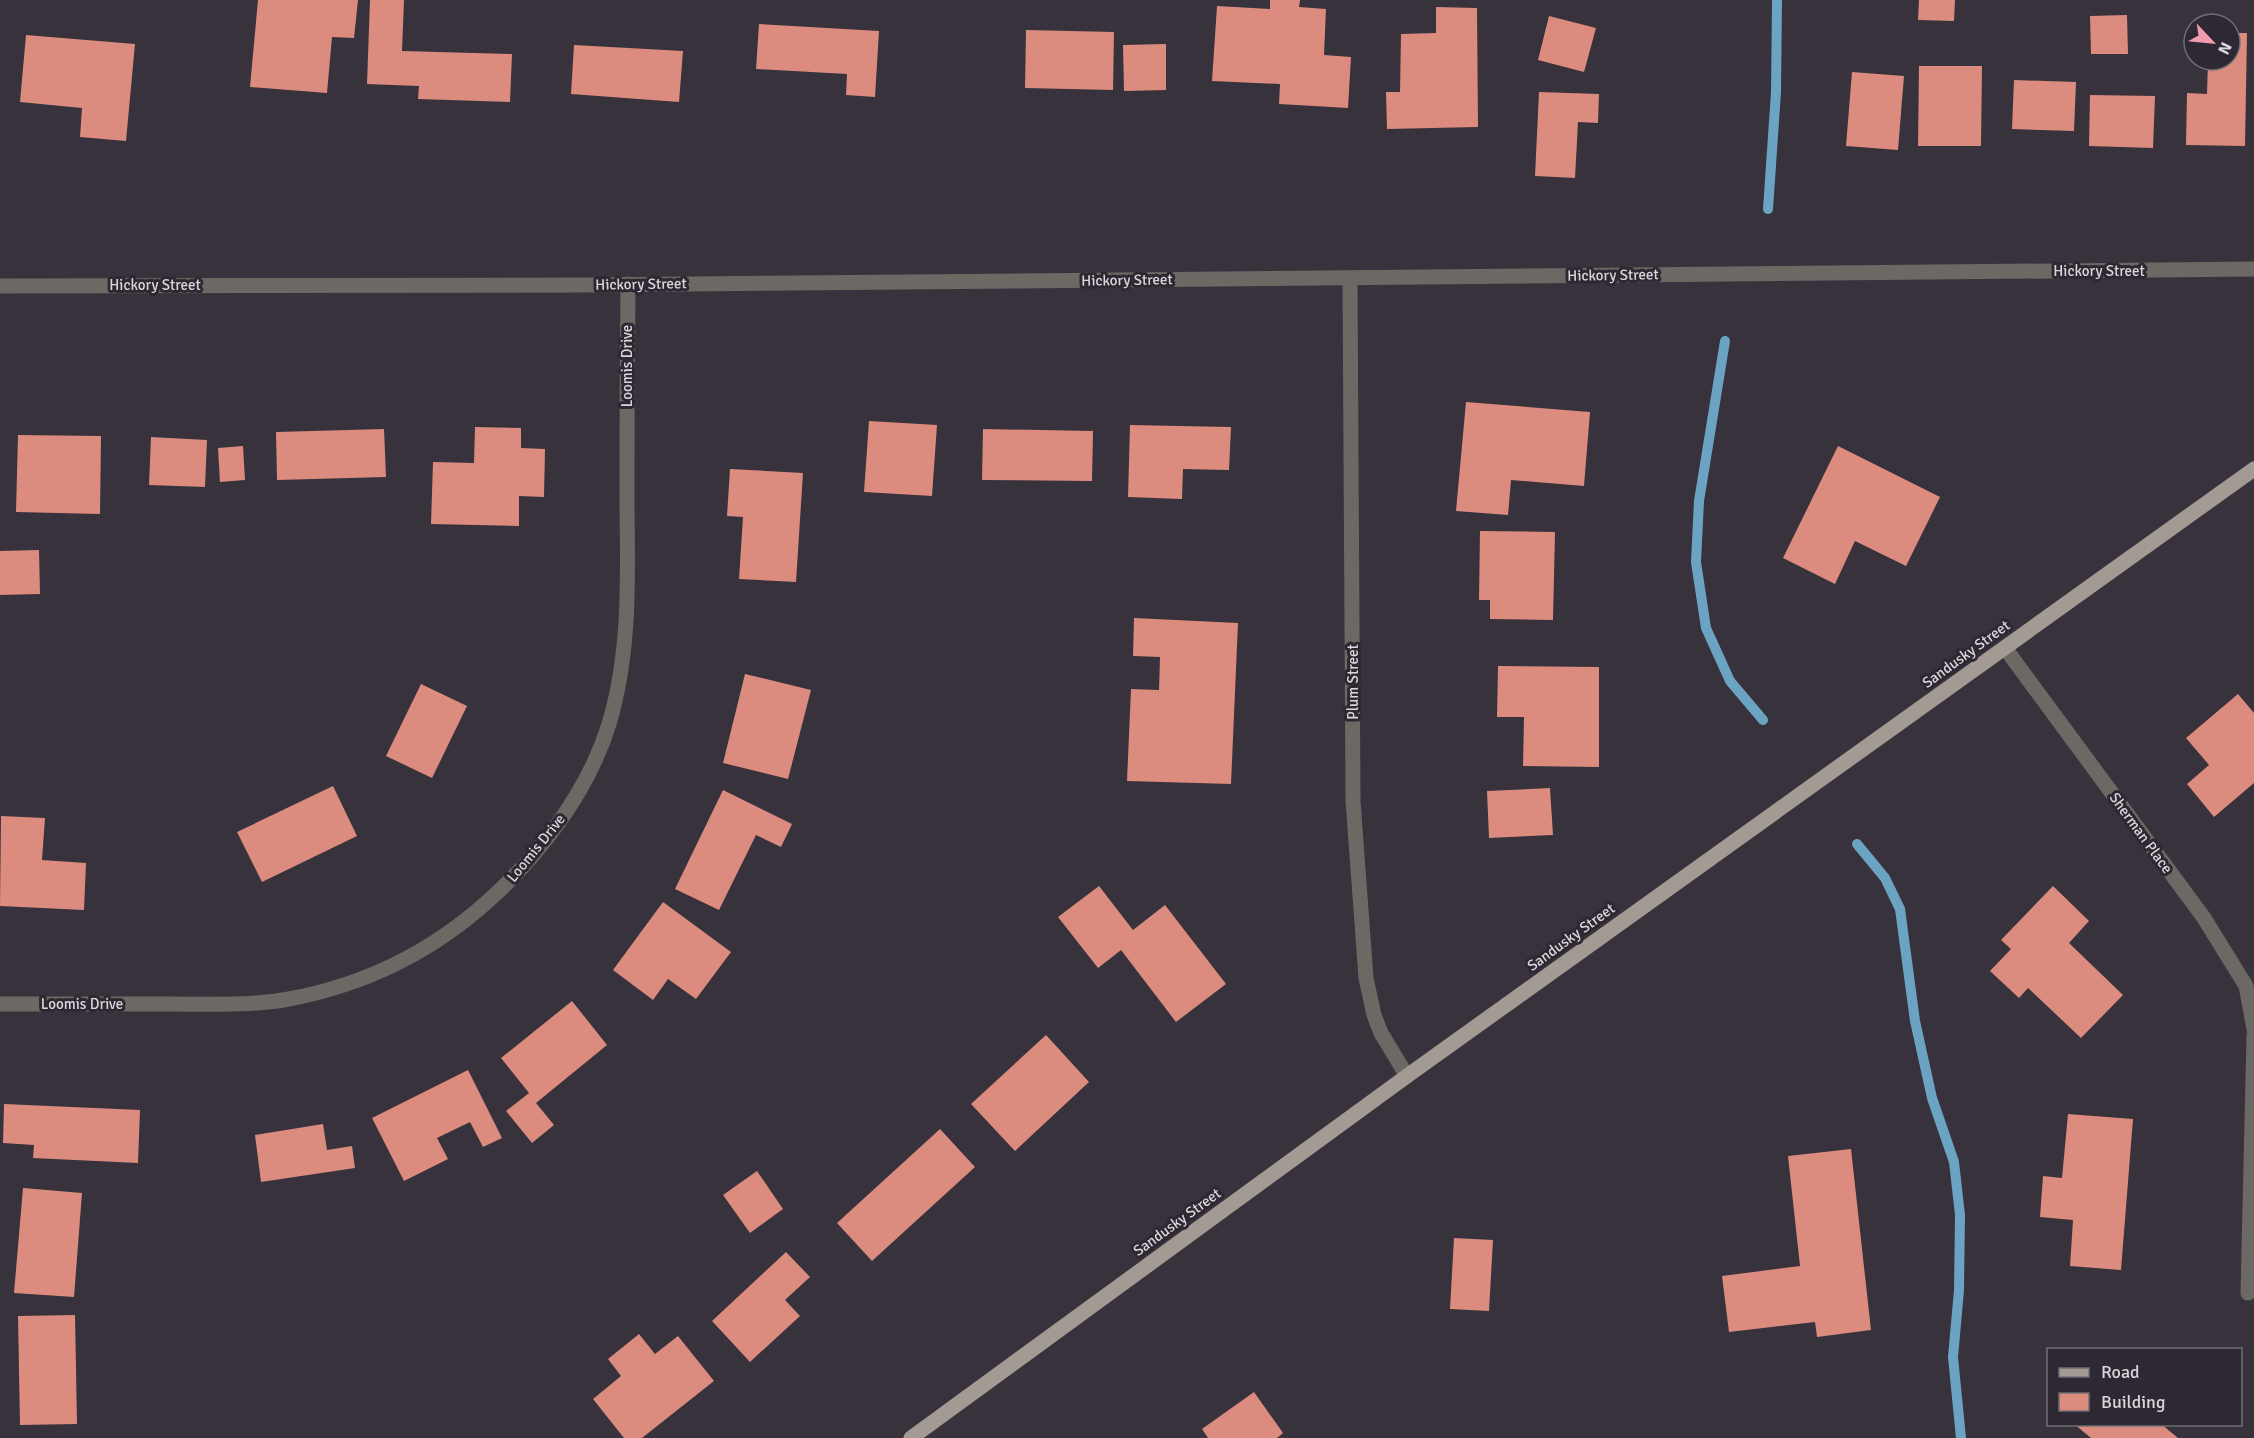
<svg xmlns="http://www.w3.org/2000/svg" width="2254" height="1438" viewBox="0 0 2254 1438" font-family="Signika,sans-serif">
<rect width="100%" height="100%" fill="#37323b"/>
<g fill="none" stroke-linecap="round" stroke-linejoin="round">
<g stroke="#6ba3c2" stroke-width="10">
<polyline points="1768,209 1776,92 1777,0"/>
<polyline points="1725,341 1699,501 1696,562 1706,628 1730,681 1763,720"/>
<polyline points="1857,844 1885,878 1900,909 1915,1021 1932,1098 1954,1162 1960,1215 1959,1290 1953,1357 1961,1438"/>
</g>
</g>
<g fill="#dc8b7f">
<polygon points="258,0 358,0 354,38 332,37 327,93 250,87"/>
<polygon points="370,0 404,0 402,51 512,54 510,102 418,99 419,86 367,84"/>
<polygon points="1270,0 1300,0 1299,7 1326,9 1324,55 1351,57 1348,108 1279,104 1280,84 1212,81 1217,6 1270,9"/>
<polygon points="1919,0 1955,0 1954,21 1918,20"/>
<polygon points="1436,7 1477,8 1478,127 1387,129 1386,92 1400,92 1401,34 1436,33"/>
<polygon points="2127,15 2128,54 2091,54 2090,16"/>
<polygon points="1549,16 1596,28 1584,72 1538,60"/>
<polygon points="759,24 879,31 875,97 846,95 847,74 756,69"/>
<polygon points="1026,30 1114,32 1113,90 1025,88"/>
<polygon points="2230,33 2247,33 2245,146 2186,145 2187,93 2207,94 2208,60 2230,60"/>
<polygon points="26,35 135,44 126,141 80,137 82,108 20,102"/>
<polygon points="1166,44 1166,90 1124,91 1123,45"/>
<polygon points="574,45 683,51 679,102 571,94"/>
<polygon points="1919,66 1982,66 1981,146 1918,146"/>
<polygon points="1852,72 1904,76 1898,150 1846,146"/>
<polygon points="2014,80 2076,82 2074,131 2012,129"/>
<polygon points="1539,92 1599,94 1598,123 1578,122 1575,178 1535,176"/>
<polygon points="2090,95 2155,96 2153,148 2089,146"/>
<polygon points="1466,402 1590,412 1584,486 1511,480 1508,515 1456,511"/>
<polygon points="869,421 937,425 932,496 864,492"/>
<polygon points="1130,425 1231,427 1229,470 1183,469 1182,499 1128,497"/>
<polygon points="475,427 521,428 521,448 545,449 544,497 519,496 519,526 431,524 433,462 474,463"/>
<polygon points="384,429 386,477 277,480 276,432"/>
<polygon points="983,429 1093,431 1092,481 982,480"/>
<polygon points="18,435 101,436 100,514 16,512"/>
<polygon points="151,437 207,440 205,487 149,485"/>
<polygon points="243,446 245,480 220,482 218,448"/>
<polygon points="1838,446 1940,497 1906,566 1855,541 1835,584 1783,558"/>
<polygon points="730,469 803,473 796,582 739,579 743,517 727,516"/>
<polygon points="1480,531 1555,532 1553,620 1490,619 1490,600 1479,600"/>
<polygon points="39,550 40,594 0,595 0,551"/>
<polygon points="1134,618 1238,623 1231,784 1127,781 1131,689 1159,690 1160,657 1133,656"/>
<polygon points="1498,666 1599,667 1599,767 1523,766 1524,717 1497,717"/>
<polygon points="745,674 811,690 788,779 723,763"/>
<polygon points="421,684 467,706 432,778 386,756"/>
<polygon points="2238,694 2254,713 2254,783 2214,817 2187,784 2209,765 2186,738"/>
<polygon points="333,786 357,836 262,882 237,832"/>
<polygon points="1550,788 1553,835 1489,838 1487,791"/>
<polygon points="723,790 792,824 781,847 756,835 719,910 675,889"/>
<polygon points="1,816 45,818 42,860 86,863 84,910 0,906"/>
<polygon points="1099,886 1133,930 1165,905 1226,984 1176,1022 1121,950 1098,968 1058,917"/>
<polygon points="2053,886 2089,921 2069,943 2123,995 2081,1038 2028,988 2019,998 1990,971 2011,949 2001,940"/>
<polygon points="663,902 731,952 696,999 668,979 653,1000 613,970"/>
<polygon points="572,1001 607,1045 536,1103 554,1125 532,1143 506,1111 529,1093 501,1058"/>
<polygon points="1046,1035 1089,1082 1015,1151 971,1104"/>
<polygon points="468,1070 502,1138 483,1147 470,1122 437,1138 448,1159 404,1181 372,1118"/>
<polygon points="4,1104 140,1110 138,1163 33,1158 34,1145 3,1143"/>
<polygon points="2068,1114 2133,1119 2121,1270 2070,1266 2073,1220 2040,1217 2043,1176 2062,1178"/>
<polygon points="323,1124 327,1150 352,1146 355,1168 261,1182 255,1135"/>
<polygon points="940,1129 975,1167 872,1261 837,1223"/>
<polygon points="1851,1149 1871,1330 1817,1337 1815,1322 1729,1332 1722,1276 1800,1266 1788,1156"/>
<polygon points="757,1171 783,1209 750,1233 723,1195"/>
<polygon points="23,1188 82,1193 74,1297 14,1293"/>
<polygon points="1454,1238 1493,1240 1489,1311 1450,1309"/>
<polygon points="786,1252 810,1277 785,1300 800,1316 750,1362 712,1321"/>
<polygon points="75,1315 77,1424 20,1425 18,1316"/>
<polygon points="639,1334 655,1354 678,1336 714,1381 642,1438 624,1438 593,1399 621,1376 608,1359"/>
<polygon points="1254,1392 1283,1433 1277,1438 1208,1438 1202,1429"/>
<polygon points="2074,1424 2161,1424 2178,1438 2091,1438"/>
</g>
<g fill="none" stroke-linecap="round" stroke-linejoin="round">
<g stroke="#6c6864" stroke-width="15">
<polyline points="1350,278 1353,801 1366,978 1374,1015 1381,1033 1407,1076"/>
<polyline points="0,286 591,285 2254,269"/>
<polyline points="2005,648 2204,918 2246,986 2254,1029"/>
<path d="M0,1004C57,1004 114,1004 171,1004C209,1004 251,1006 289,999C364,985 430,953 487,902C539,856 588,792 609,724C630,654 628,581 627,508C627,433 627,359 628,284"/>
<polyline points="2248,1293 2254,1036"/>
</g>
<polyline stroke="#a39b93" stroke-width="15" points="911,1438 1407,1076 2254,469"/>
</g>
<g text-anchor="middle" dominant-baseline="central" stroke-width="6" stroke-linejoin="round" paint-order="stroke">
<g font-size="15" fill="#dad6dc" stroke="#2d2831">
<text x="2099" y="271">Hickory Street</text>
<text transform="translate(1613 275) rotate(-1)">Hickory Street</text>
<text transform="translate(1127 280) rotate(-1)">Hickory Street</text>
<text transform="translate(641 284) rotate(-1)">Hickory Street</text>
<text x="155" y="285">Hickory Street</text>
<text transform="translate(627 366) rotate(-90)">Loomis Drive</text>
<text transform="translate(1966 654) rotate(-36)">Sandusky Street</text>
<text transform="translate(1353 682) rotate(-90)">Plum Street</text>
<text transform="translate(2141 833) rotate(54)">Sherman Place</text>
<text transform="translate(536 848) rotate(-51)">Loomis Drive</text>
<text transform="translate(1571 937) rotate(-36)">Sandusky Street</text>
<text x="82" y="1004">Loomis Drive</text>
<text transform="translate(1177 1222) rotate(-36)">Sandusky Street</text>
</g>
</g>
<rect x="2047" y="1348" width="195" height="78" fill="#2d2831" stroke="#726e75" stroke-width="1.5"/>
<rect x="2059" y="1368" width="30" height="9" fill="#a39b93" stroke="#726e75" stroke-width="1.5"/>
<text x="2101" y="1378" font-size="18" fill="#dad6dc">Road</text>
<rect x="2059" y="1393" width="30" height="18" fill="#dc8b7f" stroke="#726e75" stroke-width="1.5"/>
<text x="2101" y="1408" font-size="18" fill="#dad6dc">Building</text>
<g transform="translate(2212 42) rotate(116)"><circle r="28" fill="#2d2831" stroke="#726e75" stroke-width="1.5"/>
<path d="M0-4.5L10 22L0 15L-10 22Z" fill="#f29ab0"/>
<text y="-9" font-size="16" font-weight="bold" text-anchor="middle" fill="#dad6dc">N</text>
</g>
</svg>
